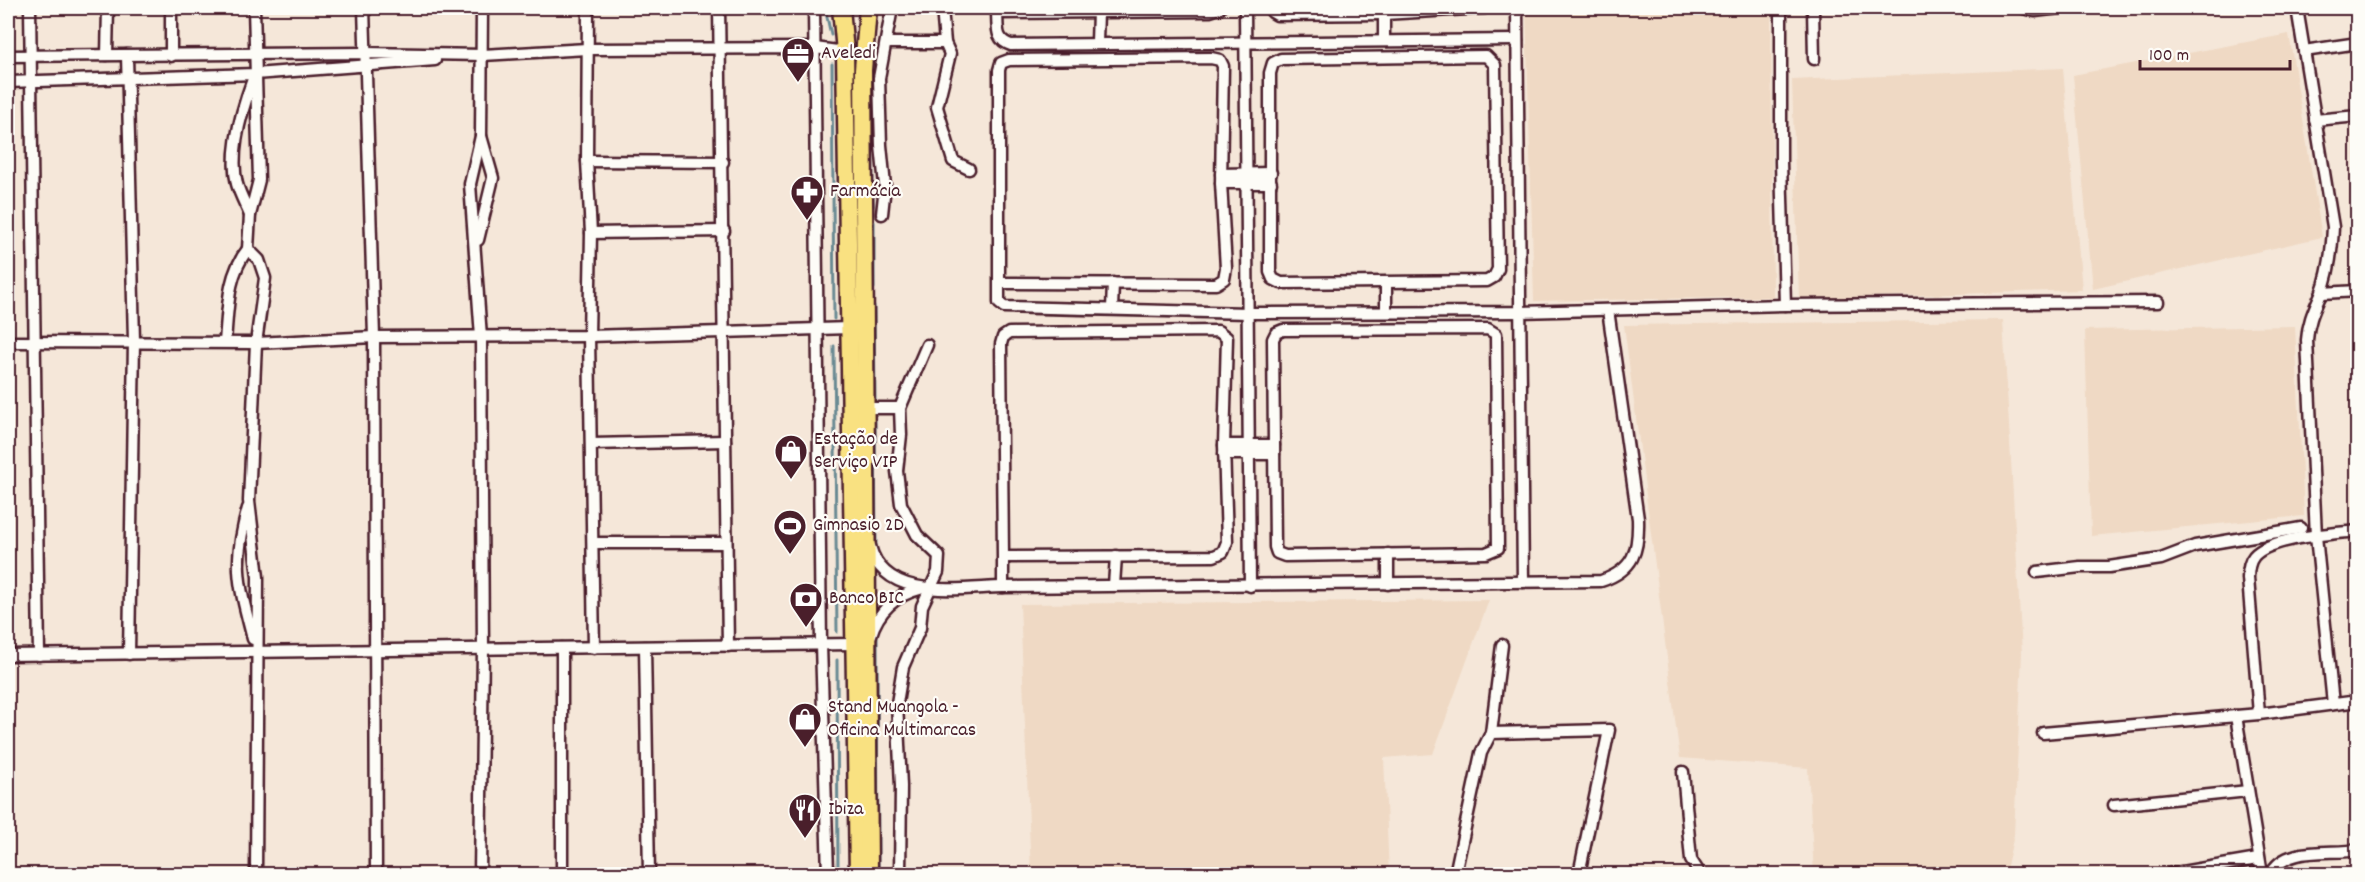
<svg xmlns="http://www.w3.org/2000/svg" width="2365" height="882" viewBox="0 0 2365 882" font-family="Dekko,sans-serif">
<rect width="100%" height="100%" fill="#f5e7d9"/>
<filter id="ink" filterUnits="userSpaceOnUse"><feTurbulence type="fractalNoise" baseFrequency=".0167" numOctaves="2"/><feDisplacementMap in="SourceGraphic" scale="12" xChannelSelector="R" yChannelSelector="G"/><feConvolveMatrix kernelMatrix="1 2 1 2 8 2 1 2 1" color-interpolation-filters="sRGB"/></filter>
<g filter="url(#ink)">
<g fill="#efd9c4">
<polygon points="1526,8 1771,8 1773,297 1534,301"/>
<polygon points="2289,34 2322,237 2093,289 2073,75"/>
<polygon points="2063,68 2082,290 1799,299 1792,80"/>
<polygon points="2003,320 2022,653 2014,835 2005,874 1814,874 1808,768 1680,758 1624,325"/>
<polygon points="2295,326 2304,516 2091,536 2085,330"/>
<polygon points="1489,600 1433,754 1384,758 1389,874 1031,874 1020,604"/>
</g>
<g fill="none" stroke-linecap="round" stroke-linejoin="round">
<g stroke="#6a8a93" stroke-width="3">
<polyline points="825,8 831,35"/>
<polyline points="872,61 873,206"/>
<polyline points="832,64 834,319"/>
<polyline points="874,222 874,288"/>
<polyline points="874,306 875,401"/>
<polyline points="834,346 837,632"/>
<polyline points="875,420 876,550"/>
<polyline points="877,633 878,874"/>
<polyline points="837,660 838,874"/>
</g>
<defs>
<g id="minor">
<polyline points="30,8 39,655"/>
<polyline points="254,8 259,180 250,215 248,249 259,260 265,278 256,343 249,501 258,577 256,874"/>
<polyline points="364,8 374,337 376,874"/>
<polyline points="588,8 587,161 591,233 589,336 594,648"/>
<polyline points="719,8 728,646"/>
<polyline points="814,8 821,645 828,874"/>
<polyline points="942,8 945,43 950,54 937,107 953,161 969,169"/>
<polyline points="997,8 997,13 1210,11 1220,8"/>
<polyline points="1245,8 1250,586"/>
<polyline points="1271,8 1272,12 1277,15 1384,14 1485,8"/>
<polyline points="1517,8 1523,582"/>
<polyline points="1781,8 1781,162 1785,305"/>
<polyline points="1813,8 1814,59"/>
<polyline points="2024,8 2035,11 2060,8"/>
<path d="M2297,8L2333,227C2332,249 2329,274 2321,294C2314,310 2308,322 2307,340L2316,536L2333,704"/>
<path d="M997,13C998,28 995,40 1011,45L1517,40"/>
<polyline points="1384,14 1384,40"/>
<polyline points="1097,42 1098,12"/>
<polyline points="887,43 945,43"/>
<polyline points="2304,51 2358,43"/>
<polyline points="107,55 108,8"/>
<polyline points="127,55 134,341 129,654"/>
<polyline points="8,56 365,53 483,55 587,49 815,48 845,52"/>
<polyline points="171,56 171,8"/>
<polygon points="1486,56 1495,65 1498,269 1494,277 1487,281 1281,283 1273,279 1270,272 1270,73 1273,63 1281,59"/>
<polyline points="8,82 255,74 435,60"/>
<polyline points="2315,120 2358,116"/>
<polyline points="587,161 723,162"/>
<polyline points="1221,174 1271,173"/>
<polyline points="1221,183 1271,183"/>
<polyline points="882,214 885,186 881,145 879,78 892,8"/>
<path d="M250,215C246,205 240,195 237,184C229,153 242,109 253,79"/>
<polyline points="591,233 724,231"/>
<polyline points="478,240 493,178 481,136"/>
<polyline points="1000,283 1216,284 1224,279 1226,268 1221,183 1223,66 1220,60 1211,58 1009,60 1001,63 999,70 999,303 1004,307 1248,313 1520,312 1785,305 2158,302"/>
<polyline points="2322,293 2358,291"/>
<polyline points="1112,309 1113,283"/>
<polyline points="1386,312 1386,283"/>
<polygon points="1488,329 1496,334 1498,548 1486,553 1285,556 1277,553 1275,547 1273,339 1276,333 1283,330"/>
<polyline points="8,342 256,343 374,337 589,336 849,328"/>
<path d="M225,342C228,309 227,275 248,249"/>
<polyline points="866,408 900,408"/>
<polyline points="592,444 725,441"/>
<polyline points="1224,445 1274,445"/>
<polyline points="1224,454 1274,454"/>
<path d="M248,508C232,565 239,584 253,639"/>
<polyline points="594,543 726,543"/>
<path d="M870,546C884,602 960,588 1003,587"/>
<path d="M1003,557L1214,556L1223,552L1227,542L1224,445L1227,338L1218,331L1009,333L1003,337L1001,344L1003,557V587L1601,581C1634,570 1639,551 1638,519L1608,310"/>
<polyline points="2037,572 2080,567 2109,567 2161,559 2195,546 2301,528"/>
<polyline points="1388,584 1388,554"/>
<polyline points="1114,585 1116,556"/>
<path d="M871,635C878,611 896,595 920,589"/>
<polyline points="645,647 649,874"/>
<polyline points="562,648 562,874"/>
<polyline points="8,655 853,644"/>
<path d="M2259,714L2248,578C2248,570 2249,562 2254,556C2271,537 2332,534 2358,531"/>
<polyline points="2236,716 2262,874"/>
<polyline points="1491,733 1502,645"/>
<polyline points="2043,733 2259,714 2358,701"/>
<polyline points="1683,772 1691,860 1700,874"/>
<polyline points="2114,805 2248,791"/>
<polyline points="480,874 483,649 481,337 470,184 481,136 482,8"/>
<polyline points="900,874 901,786 897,703 903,667 920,628 922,606 938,572 939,556 917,535 901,504 897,471 901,435 900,408 927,345"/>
<polyline points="1455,874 1481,753 1491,733 1609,730 1579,874"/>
<polyline points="2170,874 2258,859"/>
<path d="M2271,874C2284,845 2331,855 2358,850"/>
</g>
<g id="primary">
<polyline points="841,8 845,52 858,874"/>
<polyline points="868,8 863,70 869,874"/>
</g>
</defs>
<use href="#minor" stroke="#4a1f2b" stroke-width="15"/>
<use href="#primary" stroke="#4a1f2b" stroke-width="21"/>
<use href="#minor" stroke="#fdfcf7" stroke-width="10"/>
<use href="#primary" stroke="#f9e181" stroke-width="16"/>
</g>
</g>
<defs>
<symbol id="office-pin" viewBox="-11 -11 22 30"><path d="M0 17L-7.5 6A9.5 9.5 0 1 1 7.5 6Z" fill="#4a1f2b" stroke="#fdfcf7"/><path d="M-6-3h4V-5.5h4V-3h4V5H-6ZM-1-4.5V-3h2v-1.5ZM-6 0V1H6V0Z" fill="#fff"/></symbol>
<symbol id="pharmacy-pin" viewBox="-11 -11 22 30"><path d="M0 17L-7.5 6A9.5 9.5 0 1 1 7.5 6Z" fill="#4a1f2b" stroke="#fdfcf7"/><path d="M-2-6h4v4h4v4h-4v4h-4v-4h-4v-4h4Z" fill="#fff"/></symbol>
<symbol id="shop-pin" viewBox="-11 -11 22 30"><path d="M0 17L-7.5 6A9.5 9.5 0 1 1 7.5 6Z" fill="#4a1f2b" stroke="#fdfcf7"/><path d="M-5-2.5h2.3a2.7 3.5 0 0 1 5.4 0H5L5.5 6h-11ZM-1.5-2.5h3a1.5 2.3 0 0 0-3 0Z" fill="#fff"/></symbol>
<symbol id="stadium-pin" viewBox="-11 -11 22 30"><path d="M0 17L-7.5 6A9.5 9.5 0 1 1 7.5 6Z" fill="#4a1f2b" stroke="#fdfcf7"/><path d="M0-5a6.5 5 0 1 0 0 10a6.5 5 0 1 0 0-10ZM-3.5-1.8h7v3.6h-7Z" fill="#fff"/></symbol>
<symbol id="bank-pin" viewBox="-11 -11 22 30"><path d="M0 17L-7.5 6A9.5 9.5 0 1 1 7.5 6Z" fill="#4a1f2b" stroke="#fdfcf7"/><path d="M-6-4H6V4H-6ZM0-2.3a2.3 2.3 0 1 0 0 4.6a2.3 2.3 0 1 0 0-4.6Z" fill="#fff"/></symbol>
<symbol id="restaurant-pin" viewBox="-11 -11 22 30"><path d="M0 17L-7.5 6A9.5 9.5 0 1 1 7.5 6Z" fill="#4a1f2b" stroke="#fdfcf7"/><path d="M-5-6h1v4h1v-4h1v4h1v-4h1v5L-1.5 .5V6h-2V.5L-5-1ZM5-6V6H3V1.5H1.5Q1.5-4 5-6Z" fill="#fff"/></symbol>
</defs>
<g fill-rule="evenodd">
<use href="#office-pin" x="779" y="35" width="38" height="52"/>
<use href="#pharmacy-pin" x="788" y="173" width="38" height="52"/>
<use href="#shop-pin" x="772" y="432" width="38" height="52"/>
<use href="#stadium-pin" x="771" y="507" width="38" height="52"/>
<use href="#bank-pin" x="787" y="580" width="38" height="52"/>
<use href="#shop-pin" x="786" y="700" width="38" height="52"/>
<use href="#restaurant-pin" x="786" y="791" width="38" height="52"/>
</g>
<g text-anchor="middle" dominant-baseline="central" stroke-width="4.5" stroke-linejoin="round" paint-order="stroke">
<g font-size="20" fill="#4a1f2b" stroke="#fdfcf7" text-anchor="start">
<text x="821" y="54">Aveledi</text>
<text x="830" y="192">Farmácia</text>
<text x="814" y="440">Estação de<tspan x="814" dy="23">Serviço VIP</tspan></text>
<text x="813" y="526">Gimnasio 2D</text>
<text x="829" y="599">Banco BIC</text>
<text x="828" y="708">Stand Muangola -<tspan x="828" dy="23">Oficina Multimarcas</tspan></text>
<text x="828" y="810">Ibiza</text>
</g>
</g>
<rect width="2365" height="882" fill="none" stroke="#fdfcf7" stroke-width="30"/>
<rect x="15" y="15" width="2335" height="852" fill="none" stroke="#4a1f2b" stroke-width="2" filter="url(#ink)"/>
<path d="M2140 60v9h150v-9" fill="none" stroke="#4a1f2b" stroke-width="3"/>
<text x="2149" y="60" font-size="18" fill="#4a1f2b" stroke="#fdfcf7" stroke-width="4.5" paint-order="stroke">100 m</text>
</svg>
